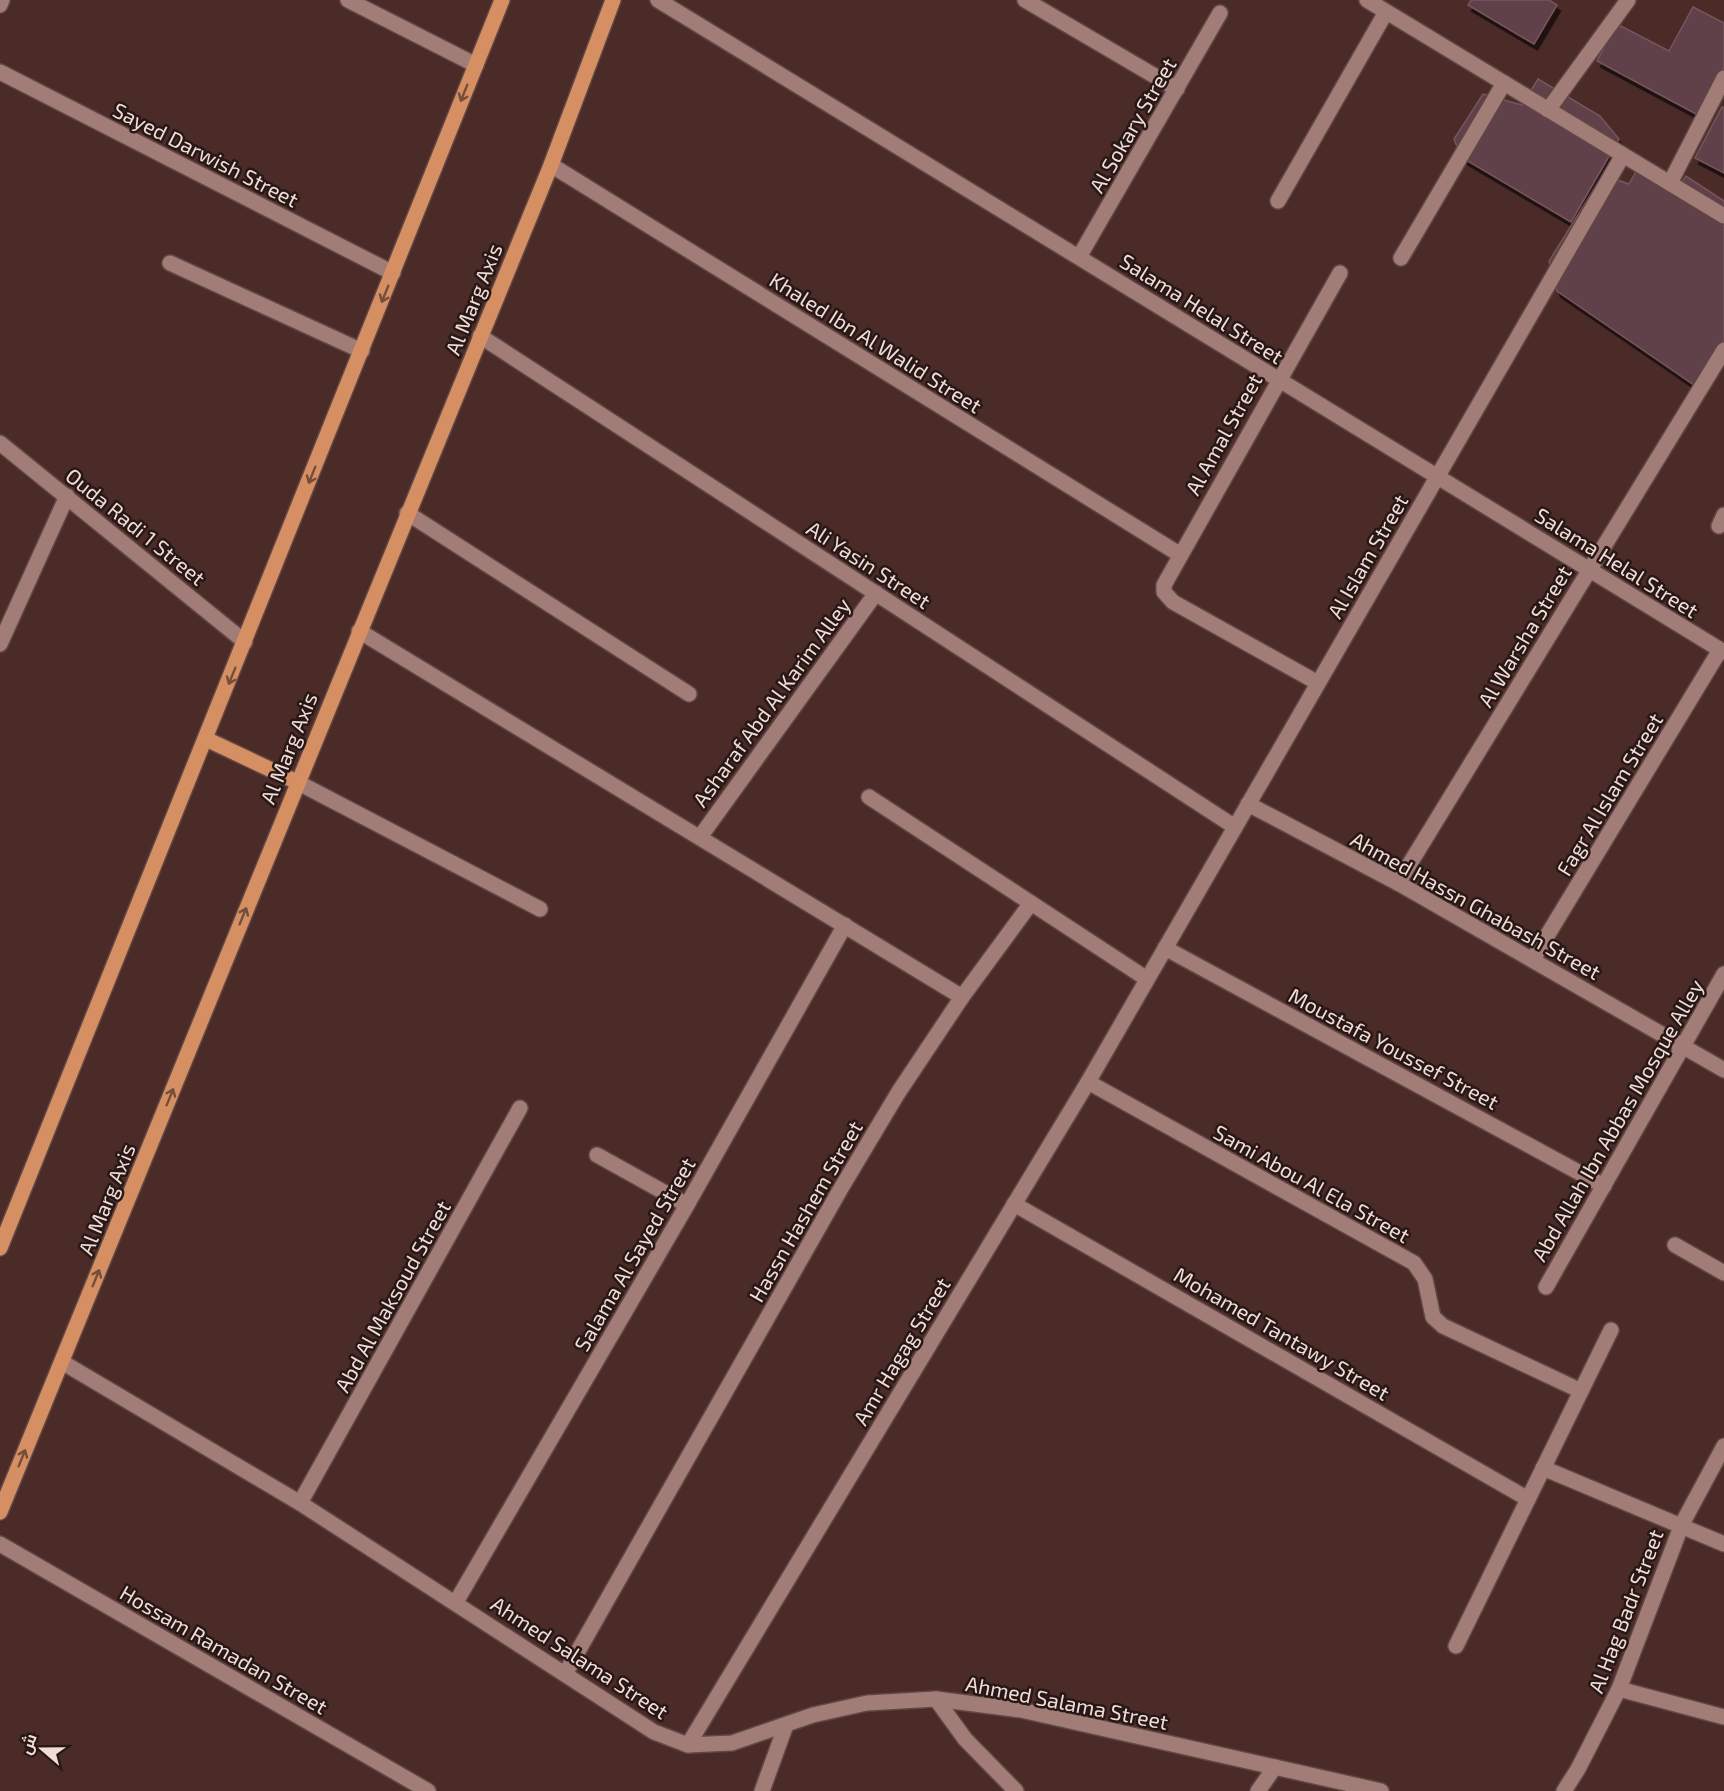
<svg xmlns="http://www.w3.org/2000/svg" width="1724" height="1791" viewBox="0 0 1724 1791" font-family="'Exo 2',Cairo,sans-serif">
<defs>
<filter id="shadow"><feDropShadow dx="3.5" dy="6" stdDeviation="0" flood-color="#0009"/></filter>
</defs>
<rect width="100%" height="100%" fill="#4b2b27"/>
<g fill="#603f49" stroke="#77555f" stroke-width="1.5" filter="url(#shadow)">
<polygon points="1471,0 1549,0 1557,5 1534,44 1468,5"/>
<polygon points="1693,7 1724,23 1724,67 1698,115 1597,61 1617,24 1669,51"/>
<polygon points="1538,79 1600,116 1619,139 1571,222 1461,157 1454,139 1483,94 1522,105"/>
<polygon points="1722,107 1724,108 1724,173 1695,158"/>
<polygon points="1637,170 1674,195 1686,176 1724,201 1724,341 1694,385 1557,291 1549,261 1603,175 1629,184"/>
</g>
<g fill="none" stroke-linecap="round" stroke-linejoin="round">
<defs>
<g id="minor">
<polyline points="348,0 476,65"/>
<polyline points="658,0 1724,652"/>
<polyline points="1025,0 1177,89"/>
<polyline points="1367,0 1724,216"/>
<polyline points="0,5 2,0"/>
<polyline points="0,72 393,273"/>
<polyline points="1548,110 1628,0"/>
<polyline points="551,165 1179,554"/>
<polyline points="1670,183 1724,78"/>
<polyline points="1278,201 1386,12"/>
<polyline points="1079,257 1220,13"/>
<polyline points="1401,258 1504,83"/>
<polyline points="170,263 362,351"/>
<polyline points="480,336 1235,827"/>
<polyline points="0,443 245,642"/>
<polyline points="407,513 689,694"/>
<polyline points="1719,526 1724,515"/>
<polyline points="359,631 962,997"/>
<polyline points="0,644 67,496"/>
<polyline points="1318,683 1173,602 1164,592 1164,585 1340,273"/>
<polyline points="297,782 540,909"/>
<polyline points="869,797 1031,903"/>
<polyline points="1248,804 1398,883 1724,1070"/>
<polyline points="700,837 876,593"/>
<polyline points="1398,883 1724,350"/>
<polyline points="1165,948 1604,1186"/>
<polyline points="1533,959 1720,650"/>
<polyline points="1088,1082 1414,1263 1425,1279 1433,1317 1443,1326 1581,1391"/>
<polyline points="597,1155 687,1205"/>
<polyline points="1014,1204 1528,1499"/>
<polyline points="1675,1245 1724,1273"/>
<polyline points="1546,1287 1724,974"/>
<polyline points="62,1362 300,1503 654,1732 688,1745 732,1743 813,1715 867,1703 936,1699 1021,1710 1381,1791"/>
<polyline points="1543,1468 1724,1544"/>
<polyline points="300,1503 520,1108"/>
<polyline points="0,1544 428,1791"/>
<polyline points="456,1602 687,1205 845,925"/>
<polyline points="1456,1646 1611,1330"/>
<polyline points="565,1674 840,1190 898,1093 962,997 1031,903 1147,979"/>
<polyline points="1619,1689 1724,1717"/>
<polyline points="936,1699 965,1739 1016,1791"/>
<polyline points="688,1745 1088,1082 1623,155"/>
<polyline points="762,1791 786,1725"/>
<polyline points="1258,1791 1275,1767"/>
<polyline points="1564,1791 1578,1769 1619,1689 1682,1524 1724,1446"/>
</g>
<g id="major">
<polyline points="206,739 297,782"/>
<polyline points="0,1248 502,0"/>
<polyline points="0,1512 551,165 613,0"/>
</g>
</defs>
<use href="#minor" stroke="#614744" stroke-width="18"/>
<use href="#major" stroke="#614744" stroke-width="18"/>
<use href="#minor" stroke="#a27d77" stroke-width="15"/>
<use href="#major" stroke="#d58f63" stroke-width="15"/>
</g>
<defs><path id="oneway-shaft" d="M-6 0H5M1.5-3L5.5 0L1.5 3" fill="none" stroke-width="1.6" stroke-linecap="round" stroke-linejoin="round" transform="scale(1.5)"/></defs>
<g stroke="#754e39">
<use href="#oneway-shaft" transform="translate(464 93) rotate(112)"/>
<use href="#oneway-shaft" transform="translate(385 294) rotate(112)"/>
<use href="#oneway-shaft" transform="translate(312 475) rotate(112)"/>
<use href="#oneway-shaft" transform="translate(232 676) rotate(112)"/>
<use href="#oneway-shaft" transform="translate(243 916) rotate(-68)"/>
<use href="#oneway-shaft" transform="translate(170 1097) rotate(-68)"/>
<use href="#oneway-shaft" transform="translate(96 1278) rotate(-68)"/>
<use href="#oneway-shaft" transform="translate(22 1458) rotate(-68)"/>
</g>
<g text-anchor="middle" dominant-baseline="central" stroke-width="5" stroke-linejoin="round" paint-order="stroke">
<g font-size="21" fill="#f1dcd8" stroke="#271816">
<text transform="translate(1132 125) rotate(-60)">Al Sokary Street</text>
<text transform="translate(206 154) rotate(27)">Sayed Darwish Street</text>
<text transform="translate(473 299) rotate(-68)">Al Marg Axis</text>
<text transform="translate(1202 308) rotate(32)">Salama Helal Street</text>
<text transform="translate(876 342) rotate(32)">Khaled Ibn Al Walid Street</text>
<text transform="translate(1223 434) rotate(-61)">Al Amal Street</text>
<text transform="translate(136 526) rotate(39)">Ouda Radi 1 Street</text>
<text transform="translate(1367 556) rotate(-60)">Al Islam Street</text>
<text transform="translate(1617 562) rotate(32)">Salama Helal Street</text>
<text transform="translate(869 564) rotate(33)">Ali Yasin Street</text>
<text transform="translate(1524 636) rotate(-59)">Al Warsha Street</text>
<text transform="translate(771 702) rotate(-54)">Asharaf Abd Al Karim Alley</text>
<text transform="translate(288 748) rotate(-68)">Al Marg Axis</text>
<text transform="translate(1609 794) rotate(-59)">Fagr Al Islam Street</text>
<text transform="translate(1476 905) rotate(29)">Ahmed Hassn Ghabash Street</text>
<text transform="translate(1394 1048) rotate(28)">Moustafa Youssef Street</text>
<text transform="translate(1617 1120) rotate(-60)">Abd Allah Ibn Abbas Mosque Alley</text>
<text transform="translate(1312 1183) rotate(29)">Sami Abou Al Ela Street</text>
<text transform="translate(106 1199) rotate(-68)">Al Marg Axis</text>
<text transform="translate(805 1211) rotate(-60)">Hassn Hashem Street</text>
<text transform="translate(634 1254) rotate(-60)">Salama Al Sayed Street</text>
<text transform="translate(392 1296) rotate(-61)">Abd Al Maksoud Street</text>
<text transform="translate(1282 1333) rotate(30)">Mohamed Tantawy Street</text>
<text transform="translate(901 1351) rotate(-59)">Amr Hagag Street</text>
<text transform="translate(1625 1611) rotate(-69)">Al Hag Badr Street</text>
<text transform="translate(224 1649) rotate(30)">Hossam Ramadan Street</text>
<text transform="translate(580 1657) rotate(33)">Ahmed Salama Street</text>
<text transform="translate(1067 1702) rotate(11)">Ahmed Salama Street</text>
</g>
</g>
<g transform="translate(42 1749) rotate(290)" stroke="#271816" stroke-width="4.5" paint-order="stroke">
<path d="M0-4.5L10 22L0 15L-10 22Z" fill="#f1dcd8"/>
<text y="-9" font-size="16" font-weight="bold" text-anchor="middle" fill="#f1dcd8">ش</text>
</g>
</svg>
